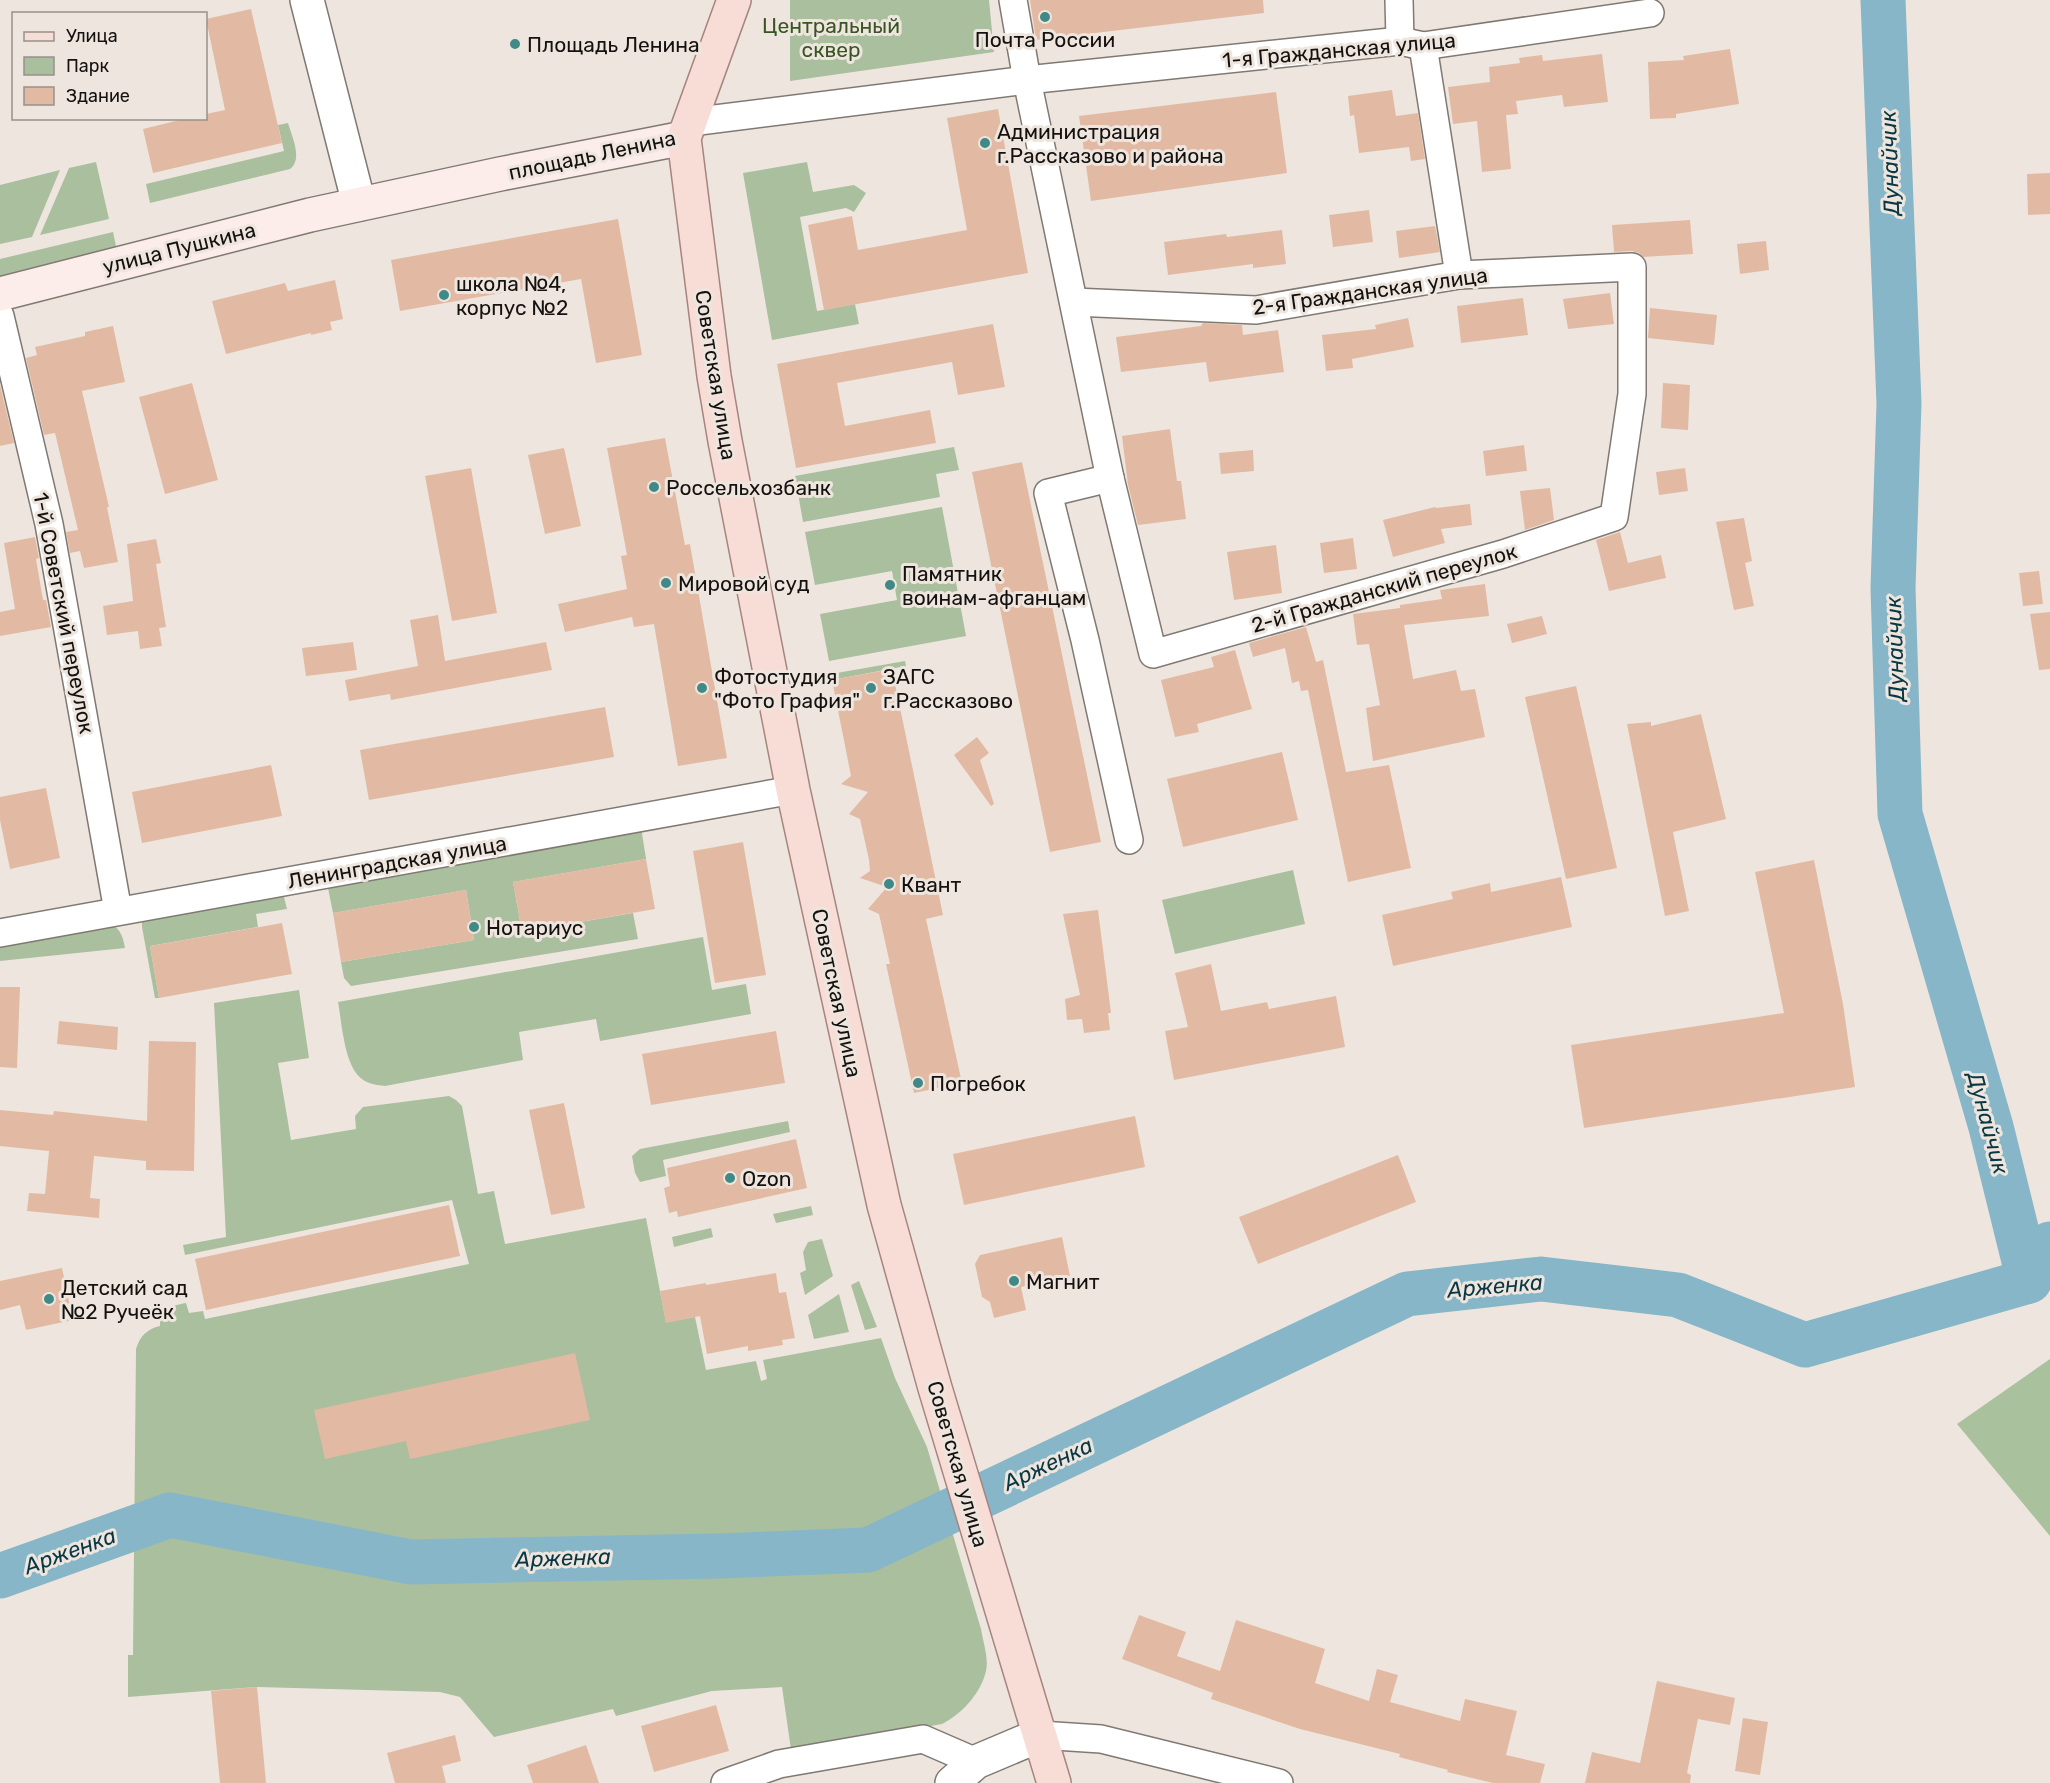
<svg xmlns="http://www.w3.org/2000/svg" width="2050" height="1783" viewBox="0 0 2050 1783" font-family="Rubik,sans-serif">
<rect width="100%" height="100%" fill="#eee6de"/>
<g fill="#aabf9e">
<polygon points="790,0 989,0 994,52 790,81"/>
<path d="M288,123C292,137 303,159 290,169L150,203L146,184L284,151L278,125Z"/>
<polygon points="96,162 109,219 40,235 69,168"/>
<polygon points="807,162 813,192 854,185 866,193 854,212 846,208 800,217 817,311 855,304 859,324 772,340 743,173"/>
<polygon points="60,170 32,237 0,244 0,185"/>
<polygon points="113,232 117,251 0,278 0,259"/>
<polygon points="954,447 959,470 936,474 940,497 803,522 795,476"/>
<polygon points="942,507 966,636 829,661 820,614 897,600 892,571 815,585 805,532"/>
<polygon points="905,661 906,666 832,680 831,674"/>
<polygon points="641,827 646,859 513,882 522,932 633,913 638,939 351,986 344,978 341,962 474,940 466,890 333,913 327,883"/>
<polygon points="1293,870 1305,924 1175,954 1162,900"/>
<polygon points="281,894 284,897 287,909 256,914 258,927 150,946 159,998 155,998 142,927 142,921"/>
<path d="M111,924C121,929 123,938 125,948L0,961V941Z"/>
<path d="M703,937L712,990L746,984L751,1014L600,1041L596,1019L519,1032L523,1060L385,1086C377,1085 368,1084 362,1079C344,1066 342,1023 338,1002Z"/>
<path d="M299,990L309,1058L278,1063L291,1140L356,1129L355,1116L363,1107L449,1096L456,1100L462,1106L478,1194L494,1191L505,1244L646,1218L666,1322L695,1317L706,1370L756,1361L761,1381L767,1379L763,1360L881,1338L895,1378L927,1447L981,1629C983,1642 989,1658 986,1671C981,1693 962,1714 942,1724L791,1750L782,1687L712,1691L616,1716L613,1709L494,1737L460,1697L440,1692L257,1687L128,1697V1655H133L136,1349C140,1336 147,1329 160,1326C160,1309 170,1306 186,1303L189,1313L203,1311L205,1319L469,1264L452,1200L185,1255L183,1245L226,1237L214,1003Z"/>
<polygon points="788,1121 790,1132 663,1160 666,1176 640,1182 635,1173 632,1156 640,1149"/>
<polygon points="811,1206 813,1215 776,1223 773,1214"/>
<polygon points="711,1228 713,1237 674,1247 672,1237"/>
<polygon points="822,1239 833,1276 805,1295 800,1273 806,1270 803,1252 808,1242"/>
<polygon points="859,1281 877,1327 865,1330 851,1285"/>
<polygon points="839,1294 849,1332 814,1339 808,1315"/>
</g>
<polygon fill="#a9c19d" points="2050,1359 2050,1536 1957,1424"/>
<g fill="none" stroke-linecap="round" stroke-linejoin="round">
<g stroke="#86b6c7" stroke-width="45">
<polyline points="1883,0 1899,403 1893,588 1900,814 1991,1127 2029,1281"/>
<polyline points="0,1576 170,1515 411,1562 719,1556 868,1550 1407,1294 1541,1279 1678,1295 1805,1345 2029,1281 2050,1244"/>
</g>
</g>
<g fill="#e2baa3">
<polygon points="1030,0 1263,0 1264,13 1036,40"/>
<polygon points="251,9 282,143 153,173 143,129 188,118 206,118 206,114 225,110 206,19"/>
<polygon points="1730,49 1739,104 1676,114 1676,118 1650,119 1648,62 1684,60 1683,56"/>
<polygon points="1602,54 1608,102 1564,107 1562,95 1516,101 1518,114 1506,115 1511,169 1482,172 1477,121 1453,124 1448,87 1490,82 1489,67 1520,63 1519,58 1542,55 1543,61"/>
<polygon points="1392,90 1396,116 1418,113 1425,159 1411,161 1409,147 1359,153 1354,115 1350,116 1348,96"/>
<polygon points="1276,92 1287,173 1091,201 1079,116"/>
<polygon points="998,109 1028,273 824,310 808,225 852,216 858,250 967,230 947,118"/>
<polygon points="2050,173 2050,214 2028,215 2027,174"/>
<polygon points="1369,210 1373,242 1333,247 1329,215"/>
<polygon points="618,219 642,355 596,363 581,279 400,311 391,260"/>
<polygon points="1690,220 1693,254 1643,257 1639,253 1632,251 1614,252 1612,225"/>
<polygon points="1435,226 1440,252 1399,258 1396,231"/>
<polygon points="1282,230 1286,264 1253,268 1253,264 1168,275 1164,242 1226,234 1227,237"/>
<polygon points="1766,241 1769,270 1740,274 1737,244"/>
<polygon points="335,280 343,319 330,322 332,330 311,335 311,333 226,354 212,301 285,283 288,291"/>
<polygon points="1610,293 1614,324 1568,329 1563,299"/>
<polygon points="1523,298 1528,335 1461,343 1457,306"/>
<polygon points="1650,308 1717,315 1714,345 1648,338"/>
<polygon points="1408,318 1414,347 1352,359 1353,368 1326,371 1322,335 1376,329 1375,325"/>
<polygon points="1203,323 1242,325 1243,335 1278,330 1284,372 1209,382 1206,362 1121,372 1116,337 1201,326"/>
<polygon points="993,324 1005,387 958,395 952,362 837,383 845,426 930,410 936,443 796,468 777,364"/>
<polygon points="113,326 125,382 82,391 109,507 107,507 118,562 84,568 80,551 70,553 66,532 78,530 55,433 44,435 26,358 37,355 35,347 85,336 85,332"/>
<polygon points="192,383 218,480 165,494 139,397"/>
<polygon points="1663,383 1690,385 1688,430 1661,428"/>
<polygon points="0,385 14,443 0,446"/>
<polygon points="1170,429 1177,481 1181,481 1186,519 1138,525 1128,485 1122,436"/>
<polygon points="665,438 685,545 690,544 727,758 678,766 654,624 634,627 632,617 565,632 558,604 627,589 621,556 627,555 607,448"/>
<polygon points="1524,445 1527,471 1486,476 1483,451"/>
<polygon points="564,448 581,526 545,534 528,455"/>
<polygon points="1253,450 1254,471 1221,474 1219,453"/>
<polygon points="1022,462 1101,842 1050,852 972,472"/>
<polygon points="471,468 497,613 452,621 425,476"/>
<polygon points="1685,468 1688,491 1659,495 1656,472"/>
<polygon points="1550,488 1554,520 1525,530 1520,491"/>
<polygon points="1470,504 1472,525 1441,529 1445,543 1393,557 1383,520 1435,507 1436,508"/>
<polygon points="1744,518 1752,561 1745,563 1754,606 1734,610 1716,522"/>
<polygon points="1620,532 1628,563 1661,555 1666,578 1609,591 1596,540"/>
<polygon points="35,537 39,558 36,559 43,600 46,600 51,627 0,636 0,612 15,609 4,543"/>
<polygon points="1353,538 1357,569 1324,573 1320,543"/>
<polygon points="156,539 161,563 156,564 166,627 159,628 162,646 140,649 138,631 107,635 103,606 133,601 127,544"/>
<polygon points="1276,545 1282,593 1234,600 1227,552"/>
<polygon points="2039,571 2043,604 2023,606 2019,573"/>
<polygon points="1485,584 1489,616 1404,625 1413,679 1456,670 1461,691 1475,689 1485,737 1373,761 1366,708 1380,705 1369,644 1357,645 1353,614 1400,608 1400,605 1442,599 1440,590"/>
<polygon points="2050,612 2050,669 2039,670 2030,614"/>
<polygon points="438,615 445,661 546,642 552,670 391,700 390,694 349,701 345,680 418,666 410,620"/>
<polygon points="1542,616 1547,634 1512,643 1507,624"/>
<polygon points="1306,627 1316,662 1323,660 1346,772 1389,765 1411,868 1348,882 1308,690 1301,691 1299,681 1292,683 1285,648 1253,657 1249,643"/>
<polygon points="353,642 357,670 306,676 302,648"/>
<polygon points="1235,650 1252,709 1197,724 1199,732 1175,737 1161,680 1214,667 1211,657"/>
<polygon points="892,669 943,915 926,919 962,1083 914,1093 886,964 890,964 879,914 868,909 887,887 860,878 870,871 869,860 860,819 849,814 868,792 841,784 851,776 832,680"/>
<polygon points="1576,686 1617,868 1566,879 1525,697"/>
<polygon points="605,707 614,757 369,800 360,750"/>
<polygon points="1701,714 1726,819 1673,832 1689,911 1665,916 1627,724 1651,722 1651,726"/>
<polygon points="977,737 989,753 980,760 994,804 991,806 954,755"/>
<polygon points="1282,752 1298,820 1183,847 1167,779"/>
<polygon points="271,765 282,816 142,843 132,792"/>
<polygon points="46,788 60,858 10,869 0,820 0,797"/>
<polygon points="743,842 766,975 715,983 693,851"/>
<polygon points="646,859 655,909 522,932 513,882"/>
<polygon points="1814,860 1843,1004 1855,1087 1584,1128 1571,1045 1784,1013 1755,872"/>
<polygon points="1561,877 1572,927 1393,966 1382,915 1453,899 1451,892 1490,883 1491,892"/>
<polygon points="466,890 474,940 341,962 333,913"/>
<polygon points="1098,910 1111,1013 1108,1013 1110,1030 1084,1033 1082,1019 1067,1020 1065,999 1080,995 1063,914"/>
<polygon points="282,923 292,974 159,998 150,946"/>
<polygon points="1211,964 1221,1011 1267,1002 1269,1009 1336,996 1345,1047 1174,1080 1165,1031 1188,1027 1175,973"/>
<polygon points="0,987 20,987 17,1068 0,1067"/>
<polygon points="59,1021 118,1027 117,1050 57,1044"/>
<polygon points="776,1031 785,1083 651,1105 642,1054"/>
<polygon points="149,1041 196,1042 194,1171 146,1170 146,1161 94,1156 90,1198 100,1199 99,1218 27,1211 29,1193 45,1194 49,1151 0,1146 0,1110 53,1115 54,1111 147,1121"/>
<polygon points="564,1103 585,1208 551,1215 529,1110"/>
<polygon points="1135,1116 1145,1167 964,1205 953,1154"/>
<polygon points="796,1139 807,1188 678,1217 677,1211 669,1213 664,1188 670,1186 667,1168"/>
<polygon points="1398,1155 1416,1202 1258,1264 1239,1217"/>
<polygon points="449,1205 460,1256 206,1310 195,1259"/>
<polygon points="1062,1237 1070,1276 1021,1287 1026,1310 994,1318 990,1302 982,1297 975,1264 980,1255"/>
<polygon points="62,1268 73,1320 26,1330 20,1305 0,1310 0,1281"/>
<polygon points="776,1273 779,1293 786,1292 795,1338 782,1340 783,1345 748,1351 748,1346 707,1354 700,1316 666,1323 660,1291 706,1283 706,1285"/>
<polygon points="575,1353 590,1420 410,1459 406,1441 325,1459 314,1410"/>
<polygon points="1139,1615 1186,1632 1177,1656 1220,1671 1236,1620 1325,1649 1315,1683 1369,1701 1377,1669 1398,1675 1390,1702 1460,1721 1465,1699 1517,1711 1506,1755 1545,1764 1540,1783 1493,1783 1447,1772 1448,1770 1399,1757 1400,1754 1300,1729 1211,1699 1213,1693 1122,1659"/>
<polygon points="1657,1681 1735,1698 1730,1725 1698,1719 1687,1773 1691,1775 1690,1783 1585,1783 1592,1752 1640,1763"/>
<polygon points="257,1687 266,1783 220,1783 211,1691"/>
<polygon points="716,1705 729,1751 654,1772 641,1726"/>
<polygon points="1743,1718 1768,1722 1760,1775 1735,1771"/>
<polygon points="455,1735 461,1761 442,1766 446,1783 395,1783 387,1753"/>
<polygon points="586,1745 599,1783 533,1783 527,1765"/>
</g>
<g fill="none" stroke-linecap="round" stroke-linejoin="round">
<defs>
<g id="minor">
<polyline points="1013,0 1027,80 1110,478 1048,493 1085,640 1129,840"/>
<polyline points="1399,0 1400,41"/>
<polyline points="1423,46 1459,275"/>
<polyline points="691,122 1027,80 1400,41 1423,46 1650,13"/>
<polyline points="1074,302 1256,310 1459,275 1632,267 1632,394 1614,517 1503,554 1153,654 1110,478"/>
<polyline points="0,316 49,524 118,911"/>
<polyline points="0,933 793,790"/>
<polyline points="1040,1735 1101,1739 1279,1783"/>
<polyline points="725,1783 779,1764 923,1739 976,1762"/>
</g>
<g id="tertiary">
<polyline points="307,0 359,204"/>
<polyline points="952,1783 976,1762 1040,1735"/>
</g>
<polyline id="secondary" points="0,294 310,215 500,174 684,138"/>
<polyline id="primary" points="734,0 684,138 714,376 725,441 793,790 884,1205 935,1388 1054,1783"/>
</defs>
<use href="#minor" stroke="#807972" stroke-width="30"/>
<use href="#tertiary" stroke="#807972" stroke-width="36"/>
<use href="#secondary" stroke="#807972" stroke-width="36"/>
<use href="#primary" stroke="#a6857f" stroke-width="36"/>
<use href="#minor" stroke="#fff" stroke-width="27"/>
<use href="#tertiary" stroke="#fff" stroke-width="33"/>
<use href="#secondary" stroke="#fcedeb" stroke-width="33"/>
<use href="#primary" stroke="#f8dcd6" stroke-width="33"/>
</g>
<g fill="#418986" stroke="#eee6de" stroke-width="2">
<circle cx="1045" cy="17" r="6"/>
<circle cx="515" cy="44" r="6"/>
<circle cx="985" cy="143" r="6"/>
<circle cx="444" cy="295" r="6"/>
<circle cx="654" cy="487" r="6"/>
<circle cx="666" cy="583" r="6"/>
<circle cx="890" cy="585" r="6"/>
<circle cx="702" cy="688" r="6"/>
<circle cx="871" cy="688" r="6"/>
<circle cx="889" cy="884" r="6"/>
<circle cx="474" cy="927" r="6"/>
<circle cx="918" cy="1083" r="6"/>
<circle cx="730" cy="1178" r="6"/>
<circle cx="1014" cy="1281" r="6"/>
<circle cx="49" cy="1299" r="6"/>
</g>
<g text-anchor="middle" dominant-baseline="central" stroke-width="6" stroke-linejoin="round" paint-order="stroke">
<g font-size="21" fill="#375622" stroke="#eee6de">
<text x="831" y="25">Центральный<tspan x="831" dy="24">сквер</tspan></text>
</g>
<g font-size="21" fill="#14110f" stroke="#eee6de" text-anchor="start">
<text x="1045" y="39" text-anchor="middle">Почта России</text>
<text x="527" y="44">Площадь Ленина</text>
<text x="997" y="131">Администрация<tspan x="997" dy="24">г.Рассказово и района</tspan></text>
<text x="456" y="283">школа №4,<tspan x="456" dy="24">корпус №2</tspan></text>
<text x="666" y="487">Россельхозбанк</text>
<text x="902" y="573">Памятник<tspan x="902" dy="24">воинам-афганцам</tspan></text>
<text x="678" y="583">Мировой суд</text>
<text x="714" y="676">Фотостудия<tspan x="714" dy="24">"Фото Графия"</tspan></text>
<text x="883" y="676">ЗАГС<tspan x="883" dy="24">г.Рассказово</tspan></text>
<text x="901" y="884">Квант</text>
<text x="486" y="927">Нотариус</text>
<text x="930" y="1083">Погребок</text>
<text x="742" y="1178">Ozon</text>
<text x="1026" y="1281">Магнит</text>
<text x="61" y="1287">Детский сад<tspan x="61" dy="24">№2 Ручеёк</tspan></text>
</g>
<g font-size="21" fill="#14110f" stroke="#eee6de">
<text transform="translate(1339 50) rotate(-5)">1-я Гражданская улица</text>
<text transform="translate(592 155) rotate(-12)">площадь Ленина</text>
<text transform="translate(179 248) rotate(-14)">улица Пушкина</text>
<text transform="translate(1370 291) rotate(-8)">2-я Гражданская улица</text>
<text transform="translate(716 375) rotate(81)">Советская улица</text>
<text transform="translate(1384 588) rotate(-16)">2-й Гражданский переулок</text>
<text transform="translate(64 613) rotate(79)">1-й Советский переулок</text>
<text transform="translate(397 862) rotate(-10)">Ленинградская улица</text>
<text transform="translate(837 993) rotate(78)">Советская улица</text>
<text transform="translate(958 1464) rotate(74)">Советская улица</text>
</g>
<g font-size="22" font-style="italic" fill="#093744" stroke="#eee6de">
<text transform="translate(1890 163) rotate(-92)">Дунайчик</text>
<text transform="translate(1895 649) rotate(-92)">Дунайчик</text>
<text transform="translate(1988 1123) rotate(75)">Дунайчик</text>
<text transform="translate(1495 1286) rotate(-5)">Арженка</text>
<text transform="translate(1048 1464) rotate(-25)">Арженка</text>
<text transform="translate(70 1551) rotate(-20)">Арженка</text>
<text transform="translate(563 1558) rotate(-2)">Арженка</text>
</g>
</g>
<rect x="12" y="12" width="195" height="108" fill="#eee6de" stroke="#97918b" stroke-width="1.5"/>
<rect x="24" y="32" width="30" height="9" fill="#f8dcd6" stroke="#97918b" stroke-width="1.5"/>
<text x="66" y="42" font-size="18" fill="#14110f">Улица</text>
<rect x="24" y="57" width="30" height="18" fill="#aabf9e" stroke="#97918b" stroke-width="1.5"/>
<text x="66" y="72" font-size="18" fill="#14110f">Парк</text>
<rect x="24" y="87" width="30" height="18" fill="#e2baa3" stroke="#97918b" stroke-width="1.5"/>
<text x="66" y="102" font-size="18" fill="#14110f">Здание</text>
</svg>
